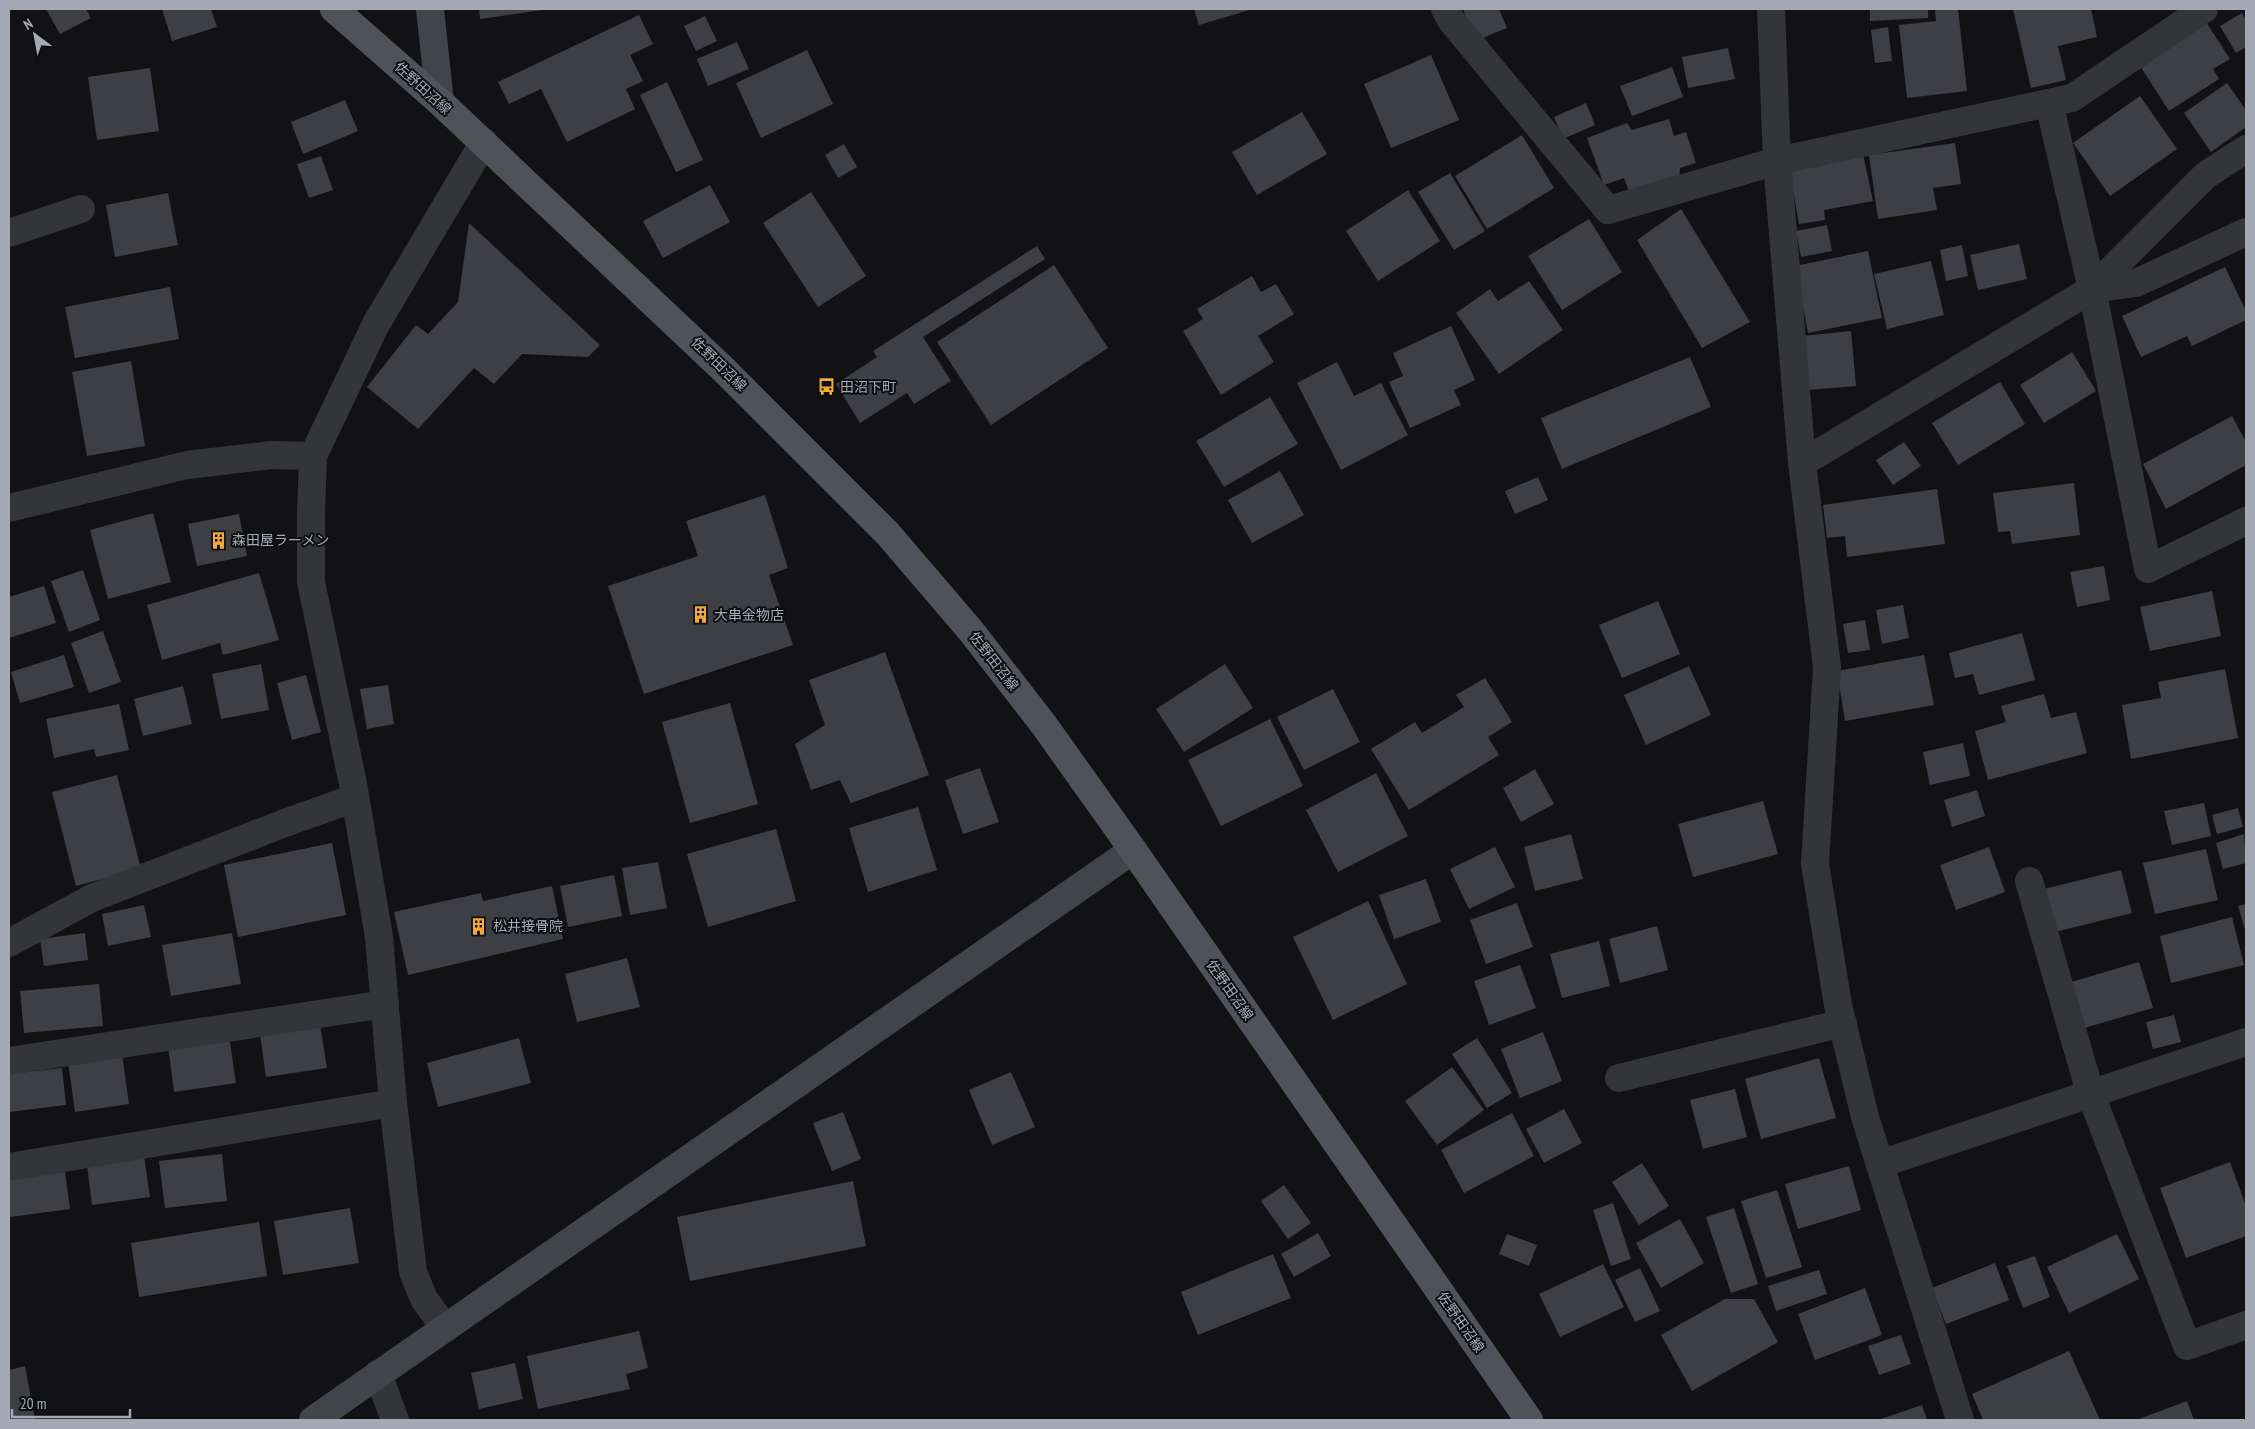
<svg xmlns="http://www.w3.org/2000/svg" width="2255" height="1429" viewBox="0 0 2255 1429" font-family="'PT Sans Narrow','Noto Sans JP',sans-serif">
<rect width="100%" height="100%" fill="#121214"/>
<g fill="#3e3f44">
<polygon points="46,9 86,9 91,18 60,34"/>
<polygon points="162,9 211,9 217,27 172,41"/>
<polygon points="479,9 542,9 542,10 480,19"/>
<polygon points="1194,9 1253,9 1199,25"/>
<polygon points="1463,9 1499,9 1507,28 1475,41"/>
<polygon points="1870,9 1928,9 1928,18 1870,21"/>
<polygon points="1935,9 1958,9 1967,91 1907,98 1899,25 1936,21"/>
<polygon points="2013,9 2091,9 2097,37 2058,46 2066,80 2031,88"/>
<polygon points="2242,13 2246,20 2246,47 2236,53 2220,26"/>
<polygon points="639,15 653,44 630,55 643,81 626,89 635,109 567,142 541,89 509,104 498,82"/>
<polygon points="705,16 717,41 696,51 684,26"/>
<polygon points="2206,22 2230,59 2213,69 2219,79 2169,111 2140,66"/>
<polygon points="1888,27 1892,61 1875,63 1871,30"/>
<polygon points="737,42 749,69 708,86 697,59"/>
<polygon points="1728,48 1735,79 1688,88 1682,57"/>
<polygon points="807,50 833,104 761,138 736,83"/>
<polygon points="1431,55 1459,120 1391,148 1364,84"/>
<polygon points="1672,67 1683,97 1632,116 1620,86"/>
<polygon points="150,68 159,131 97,140 88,77"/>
<polygon points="667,82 703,160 676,172 640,95"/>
<polygon points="2227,83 2246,110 2246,127 2211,152 2184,113"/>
<polygon points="2140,96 2177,149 2110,196 2073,143"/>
<polygon points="345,100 358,131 303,154 291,122"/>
<polygon points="1586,103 1595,125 1563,139 1554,117"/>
<polygon points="1302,112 1327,154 1257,195 1232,152"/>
<polygon points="1669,119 1674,136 1686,132 1696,163 1680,168 1679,179 1631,197 1624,178 1604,185 1587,138 1627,123 1632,130"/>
<polygon points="1522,135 1554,188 1487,229 1455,176"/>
<polygon points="1955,143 1961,184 1933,188 1937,210 1878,219 1869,155"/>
<polygon points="844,144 857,167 838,178 825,155"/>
<polygon points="1863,154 1873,201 1824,210 1825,220 1799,224 1789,168"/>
<polygon points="321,156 333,190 309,198 297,164"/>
<polygon points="1450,173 1485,231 1454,250 1418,192"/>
<polygon points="710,185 730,222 663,258 643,221"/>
<polygon points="1408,190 1440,241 1378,281 1346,231"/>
<polygon points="811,192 866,276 818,307 763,223"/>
<polygon points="168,193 178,245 115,257 106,205"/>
<polygon points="1681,209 1750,322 1702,348 1637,240"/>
<polygon points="1589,219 1622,272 1562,310 1528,256"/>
<polygon points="469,223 600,345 588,357 522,354 494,384 474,368 418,429 367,387 416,325 428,334 458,302"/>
<polygon points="1827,225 1832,251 1801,257 1796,231"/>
<polygon points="2019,244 2027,279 1978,290 1970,255"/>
<polygon points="1962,245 1968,276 1946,281 1940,250"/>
<polygon points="1037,246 1045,259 923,337 951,381 914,404 907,393 860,423 836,384 877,357 873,351"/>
<polygon points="1868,251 1882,318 1808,333 1795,266"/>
<polygon points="1931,261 1944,315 1887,329 1874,274"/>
<polygon points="1054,265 1108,348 991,425 937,342"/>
<polygon points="2225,267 2246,311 2246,320 2192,346 2187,336 2141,357 2122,316"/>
<polygon points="1252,276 1261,292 1276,284 1294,314 1258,336 1274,362 1221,395 1183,331 1203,319 1197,309"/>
<polygon points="1529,281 1563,330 1499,374 1456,313 1490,289 1498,301"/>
<polygon points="170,287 179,339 75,358 65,307"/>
<polygon points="1451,326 1475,380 1454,390 1461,405 1410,428 1389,382 1403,376 1393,353"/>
<polygon points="1851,331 1856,386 1807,390 1802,336"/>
<polygon points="2072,352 2096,391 2044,423 2020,385"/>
<polygon points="1690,357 1711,407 1562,469 1541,418"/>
<polygon points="131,361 145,446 87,456 72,372"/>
<polygon points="1337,362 1354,396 1381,383 1408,435 1341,470 1297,383"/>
<polygon points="2000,382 2025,424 1958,465 1932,423"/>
<polygon points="1270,397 1298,444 1224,487 1196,441"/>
<polygon points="2232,416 2246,442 2246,465 2166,509 2143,464"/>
<polygon points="1904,442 1921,466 1893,485 1876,460"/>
<polygon points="1280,471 1304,515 1252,543 1228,500"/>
<polygon points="1538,477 1548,500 1515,514 1505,491"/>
<polygon points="2074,483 2080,535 2012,544 2010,531 1998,532 1993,493"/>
<polygon points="1937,489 1945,544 1847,557 1845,536 1827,538 1823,505"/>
<polygon points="765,495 788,568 769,575 793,645 644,694 608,586 698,556 686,521"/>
<polygon points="153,513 171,582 108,599 90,530"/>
<polygon points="239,514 247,556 197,566 188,524"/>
<polygon points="2104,566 2110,600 2077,607 2070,572"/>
<polygon points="83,570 100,620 69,632 51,581"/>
<polygon points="259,573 279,640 223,655 220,643 162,660 147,605"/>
<polygon points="44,586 56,623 9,638 9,597"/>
<polygon points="2212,591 2221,636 2150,651 2140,607"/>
<polygon points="1658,601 1680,654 1622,678 1599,625"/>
<polygon points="1903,605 1909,638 1882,644 1876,610"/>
<polygon points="1865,620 1870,650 1848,653 1843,624"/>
<polygon points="103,631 121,682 89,693 71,643"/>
<polygon points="2022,633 2035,680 1979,695 1973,674 1955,678 1949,653"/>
<polygon points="885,652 929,775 851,803 840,780 811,790 795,744 825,725 809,680"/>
<polygon points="64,655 74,687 20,703 11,672"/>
<polygon points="1924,655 1934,705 1845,721 1837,671"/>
<polygon points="261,664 269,710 221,719 212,674"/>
<polygon points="1225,664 1253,708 1184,752 1156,709"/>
<polygon points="1689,666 1711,715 1646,745 1624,695"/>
<polygon points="2225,669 2238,738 2131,759 2122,705 2161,698 2158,682"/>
<polygon points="306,675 321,732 292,740 277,683"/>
<polygon points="1485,678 1512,722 1488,737 1499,755 1409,810 1371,749 1415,722 1422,733 1464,707 1456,695"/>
<polygon points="388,685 394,724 367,729 360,689"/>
<polygon points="183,686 192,724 143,736 134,699"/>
<polygon points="1333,689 1360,742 1304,770 1277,717"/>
<polygon points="2044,694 2051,718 2076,712 2087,753 1988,780 1975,731 2006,722 2001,706"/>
<polygon points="730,703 758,804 690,823 662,722"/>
<polygon points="119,704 129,750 96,757 94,749 54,758 46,719"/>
<polygon points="1270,719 1303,786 1221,826 1188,760"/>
<polygon points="1963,743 1970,776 1930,785 1923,752"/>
<polygon points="980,768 999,822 963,834 945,780"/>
<polygon points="1535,769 1554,804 1521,822 1503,788"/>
<polygon points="1376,773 1408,836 1338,872 1306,810"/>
<polygon points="117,775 141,869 76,886 52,792"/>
<polygon points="1977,790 1985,816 1952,827 1944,800"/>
<polygon points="1763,801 1778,854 1693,877 1678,824"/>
<polygon points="2204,803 2211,836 2172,845 2164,811"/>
<polygon points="918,807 937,870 868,892 849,828"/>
<polygon points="2238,808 2243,827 2217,834 2212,815"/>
<polygon points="776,829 796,901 708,927 687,854"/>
<polygon points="1571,834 1583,879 1535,891 1524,847"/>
<polygon points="2244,834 2246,863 2223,869 2216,843"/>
<polygon points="332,843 346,915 238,937 224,865"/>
<polygon points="1495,847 1515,887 1469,909 1450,869"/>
<polygon points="1989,847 2005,892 1956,910 1940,865"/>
<polygon points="2206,849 2218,900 2155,914 2143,863"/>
<polygon points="658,862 667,908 630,915 622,868"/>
<polygon points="2121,870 2132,913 2055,932 2044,889"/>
<polygon points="614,875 622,916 568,927 560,886"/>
<polygon points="1426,879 1441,922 1394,939 1379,895"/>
<polygon points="552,886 563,939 408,975 394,912 481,893 483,901"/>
<polygon points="1368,901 1407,984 1333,1020 1293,937"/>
<polygon points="1517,903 1533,947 1486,964 1470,920"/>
<polygon points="2246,904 2246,933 2238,906"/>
<polygon points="144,905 151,937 108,946 102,914"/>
<polygon points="2232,917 2244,965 2171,983 2160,936"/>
<polygon points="1657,926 1668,970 1620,983 1609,939"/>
<polygon points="85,933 88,960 44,966 40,939"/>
<polygon points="232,933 241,984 171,996 162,945"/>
<polygon points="1599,941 1610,986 1562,998 1550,954"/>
<polygon points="627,958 640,1007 577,1022 565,974"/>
<polygon points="2139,962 2153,1008 2081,1029 2068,983"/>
<polygon points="1520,965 1536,1008 1489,1025 1474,981"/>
<polygon points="99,984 103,1026 24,1033 20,991"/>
<polygon points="2174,1015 2181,1042 2153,1049 2146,1022"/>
<polygon points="319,1018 327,1068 266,1077 259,1027"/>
<polygon points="1543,1032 1562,1081 1520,1098 1501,1049"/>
<polygon points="229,1036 236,1083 174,1092 168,1045"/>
<polygon points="519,1038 531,1083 438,1107 427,1063"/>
<polygon points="1477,1038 1512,1093 1487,1108 1452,1054"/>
<polygon points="122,1054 129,1104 75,1112 68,1062"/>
<polygon points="1819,1058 1836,1118 1761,1139 1745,1079"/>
<polygon points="1452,1067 1484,1110 1437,1145 1405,1101"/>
<polygon points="62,1068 66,1105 9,1112 9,1074"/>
<polygon points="1011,1072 1035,1127 992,1145 969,1090"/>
<polygon points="1735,1089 1747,1137 1703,1149 1690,1100"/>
<polygon points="1564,1109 1582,1143 1544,1163 1526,1129"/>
<polygon points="843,1112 861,1159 832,1171 813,1123"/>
<polygon points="1512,1113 1534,1156 1464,1193 1441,1150"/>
<polygon points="222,1154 227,1201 165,1208 159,1161"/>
<polygon points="144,1156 150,1197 92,1205 87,1165"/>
<polygon points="2230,1162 2246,1206 2246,1236 2186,1258 2160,1188"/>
<polygon points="1642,1163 1669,1206 1639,1225 1612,1182"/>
<polygon points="1849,1166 1861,1210 1798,1229 1785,1184"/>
<polygon points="65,1172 70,1209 10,1217 9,1179"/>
<polygon points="853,1181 866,1246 690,1281 677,1217"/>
<polygon points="1284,1185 1311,1223 1288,1239 1261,1201"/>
<polygon points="1777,1190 1802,1267 1766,1278 1741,1201"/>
<polygon points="1613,1203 1631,1259 1611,1266 1593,1210"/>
<polygon points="350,1208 359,1263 283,1275 274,1221"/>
<polygon points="1734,1208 1758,1284 1731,1293 1706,1217"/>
<polygon points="1680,1219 1704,1263 1661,1288 1636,1243"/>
<polygon points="259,1222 267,1276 139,1297 131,1243"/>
<polygon points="1318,1233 1331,1256 1294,1277 1281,1254"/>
<polygon points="1507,1234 1537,1245 1529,1266 1499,1254"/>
<polygon points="2117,1234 2139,1279 2069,1313 2047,1267"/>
<polygon points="1273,1254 1291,1298 1198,1335 1181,1292"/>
<polygon points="2035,1256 2050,1297 2023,1308 2007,1266"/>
<polygon points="1995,1263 2009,1300 1946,1324 1932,1288"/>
<polygon points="1603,1264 1624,1307 1560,1337 1539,1294"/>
<polygon points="1640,1268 1660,1311 1635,1322 1615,1280"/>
<polygon points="1819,1270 1827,1294 1776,1311 1768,1286"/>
<polygon points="1865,1288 1882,1335 1815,1360 1798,1314"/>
<polygon points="1725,1299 1754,1299 1778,1342 1692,1391 1661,1335"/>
<polygon points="639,1331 648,1368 626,1374 630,1389 538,1409 527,1356"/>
<polygon points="1901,1335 1911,1364 1879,1375 1868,1346"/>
<polygon points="2069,1351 2100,1420 1983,1420 1972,1394"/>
<polygon points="515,1363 523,1399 479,1409 471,1373"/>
<polygon points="25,1366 35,1420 9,1420 9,1370"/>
<polygon points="2187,1401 2194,1420 2136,1420"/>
<polygon points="1922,1405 1927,1420 1878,1420"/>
</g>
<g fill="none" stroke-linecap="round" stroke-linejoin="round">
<g stroke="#333539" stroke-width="28">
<polyline points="1445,9 1451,20 1608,210 1777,161 2072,98 2204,9"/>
<polyline points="1771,9 1777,161 1802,463 1827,667 1815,864 1838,1005 1865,1117 1960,1420"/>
<polyline points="2049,103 2092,289 2148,569 2246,521"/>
<polyline points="9,233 81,209"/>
<polyline points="2092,289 2206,175 2246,149"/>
<polyline points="1802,463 2092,289 2136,283 2246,232"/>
<polyline points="9,508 187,465 272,455 313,456"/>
<polyline points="2029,881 2090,1092 2187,1346 2246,1325"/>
<polyline points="9,943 92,898 282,824 355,798"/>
<polyline points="9,1061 385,1004"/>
<polyline points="1619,1078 1843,1023"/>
<polyline points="1880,1164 2246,1042"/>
<polyline points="9,1167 393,1103"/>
<polyline points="445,1328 424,1299 413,1272 393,1103 379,937 353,784 311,582 311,514 313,456 376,324 484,142"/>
<polyline points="378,1374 395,1420"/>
</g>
<g stroke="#414449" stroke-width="28">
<polyline points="430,9 440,102"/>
<polyline points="313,1420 1133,850"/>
</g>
<polyline stroke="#4f5258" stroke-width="28" points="334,9 440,102 722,368 888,534 971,631 1044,725 1133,850 1529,1420"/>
</g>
<defs>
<symbol id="bus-bare" viewBox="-9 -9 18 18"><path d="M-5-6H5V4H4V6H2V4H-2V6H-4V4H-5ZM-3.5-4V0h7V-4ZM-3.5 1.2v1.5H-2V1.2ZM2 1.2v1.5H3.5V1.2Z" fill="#f4aa2b" stroke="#0d0e0f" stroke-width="2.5" paint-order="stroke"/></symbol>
<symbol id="building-bare" viewBox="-9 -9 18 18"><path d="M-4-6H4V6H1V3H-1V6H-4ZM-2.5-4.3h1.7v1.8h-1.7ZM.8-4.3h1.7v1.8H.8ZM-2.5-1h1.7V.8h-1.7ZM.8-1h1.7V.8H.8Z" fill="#f4aa2b" stroke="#0d0e0f" stroke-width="2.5" paint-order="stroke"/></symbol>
</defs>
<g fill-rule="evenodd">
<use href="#bus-bare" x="814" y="374" width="25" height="25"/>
<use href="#building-bare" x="206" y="528" width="25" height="25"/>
<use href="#building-bare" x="688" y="602" width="25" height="25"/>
<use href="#building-bare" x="466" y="914" width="25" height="25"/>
</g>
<g text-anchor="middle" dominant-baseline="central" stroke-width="4" stroke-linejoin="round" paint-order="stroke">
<g font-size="14" fill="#a4a9b5" stroke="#0d0e0f">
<text transform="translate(423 88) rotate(42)">佐野田沼線</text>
<text transform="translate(719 364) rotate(44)">佐野田沼線</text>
<text transform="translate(994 661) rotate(52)">佐野田沼線</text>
<text transform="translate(1230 990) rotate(55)">佐野田沼線</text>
<text transform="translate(1461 1322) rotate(55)">佐野田沼線</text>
</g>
<g font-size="14" fill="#a4a9b5" stroke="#0d0e0f" text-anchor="start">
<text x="840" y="387">田沼下町</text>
<text x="232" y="540">森田屋ラーメン</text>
<text x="714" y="615">大串金物店</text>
<text x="493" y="926">松井接骨院</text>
</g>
</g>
<rect width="2255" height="1429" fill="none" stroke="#a4a9b5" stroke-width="20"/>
<g transform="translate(35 35) rotate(328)" stroke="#0d0e0f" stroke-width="4" paint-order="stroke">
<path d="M0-4L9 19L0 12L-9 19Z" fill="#a4a9b5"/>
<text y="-8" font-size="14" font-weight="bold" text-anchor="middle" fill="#a4a9b5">N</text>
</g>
<path d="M12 1409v8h118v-8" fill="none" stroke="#a4a9b5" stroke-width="2.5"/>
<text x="20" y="1409" font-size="15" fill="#a4a9b5" stroke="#0d0e0f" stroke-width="4" paint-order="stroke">20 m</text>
</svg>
